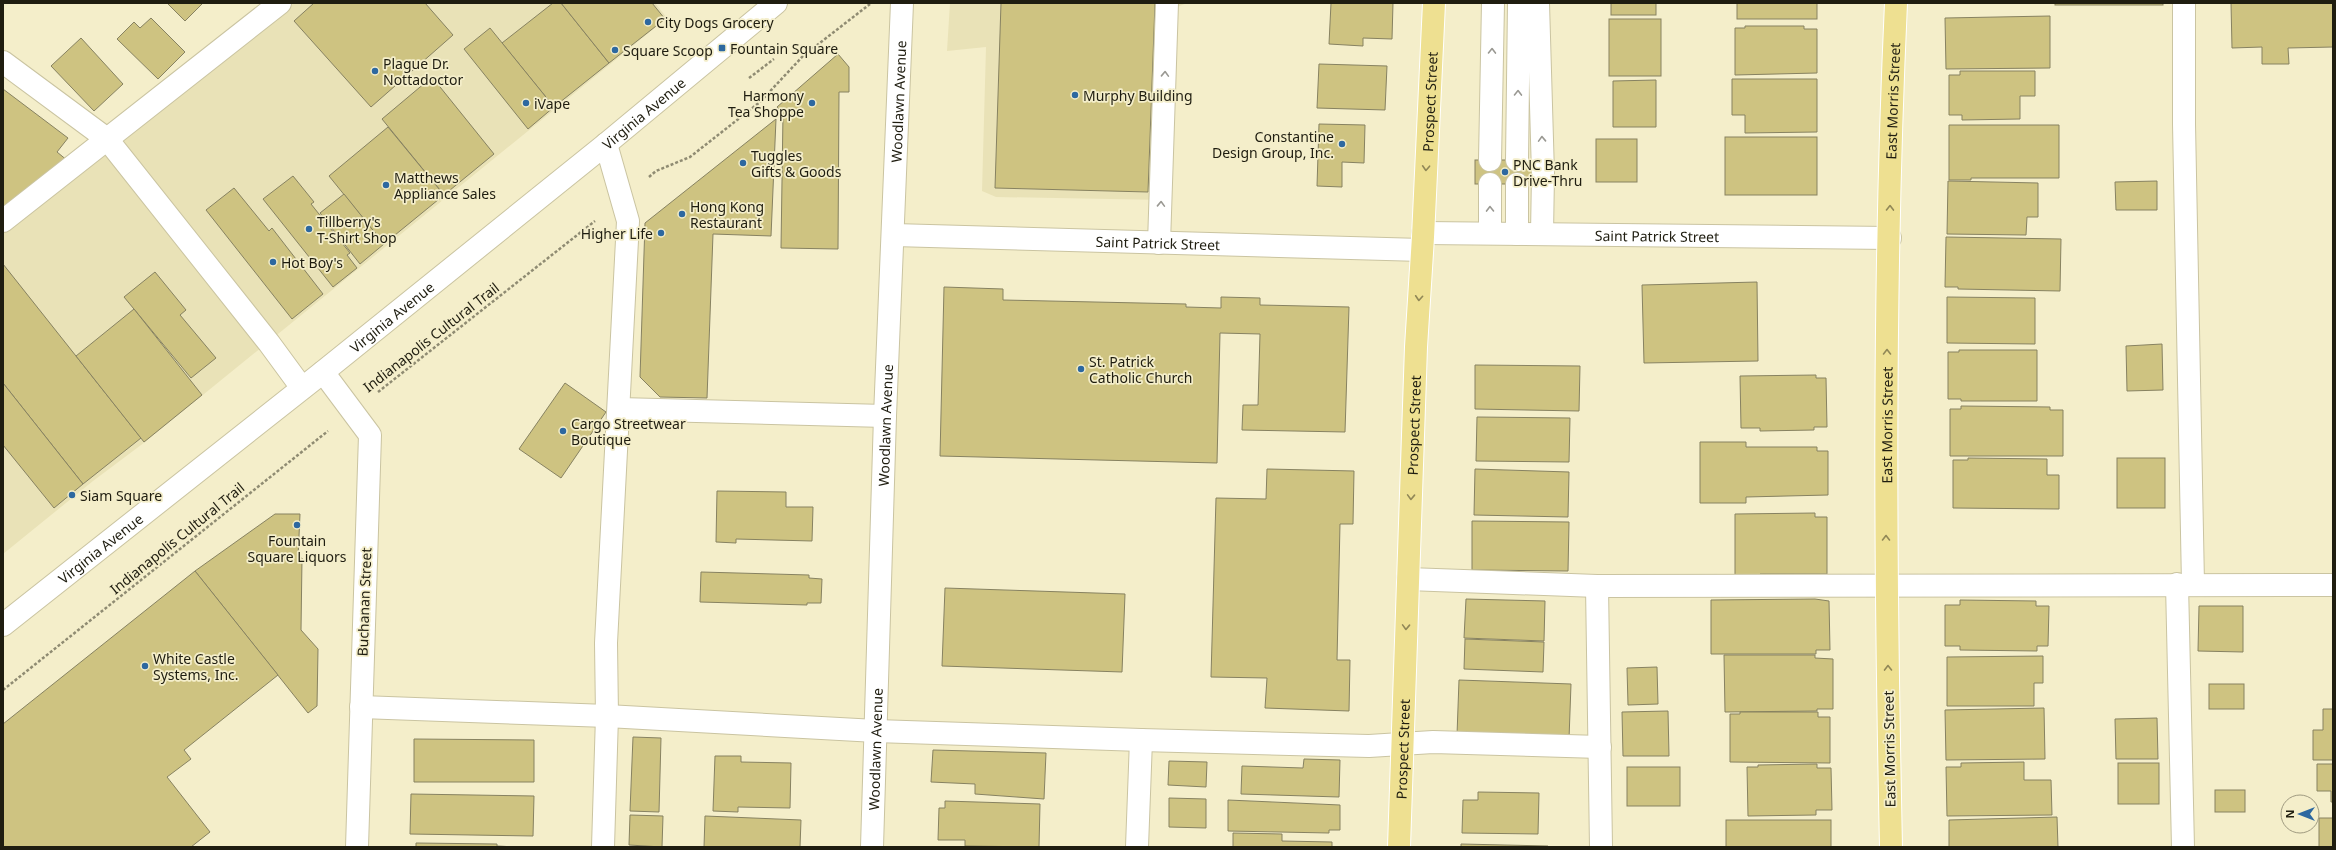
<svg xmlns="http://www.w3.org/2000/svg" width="2336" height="850" viewBox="0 0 2336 850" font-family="'Noto Sans',sans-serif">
<rect width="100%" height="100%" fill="#f4eeca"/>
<g fill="#e9e2b7">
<polygon points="294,3 655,3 667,18 145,442 93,481 3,554 3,232"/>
<polygon points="950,3 1187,3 1172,9 1165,200 996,197 982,191 986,47 947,51"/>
</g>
<g fill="#cec381" stroke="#878261">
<polygon points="167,3 203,3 185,21"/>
<polygon points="314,3 425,3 453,35 371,107 294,21"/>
<polygon points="553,3 561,3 609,63 554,107 502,43"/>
<polygon points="561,3 652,3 665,19 609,63"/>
<polygon points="1001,3 1155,3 1148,192 995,188"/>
<polygon points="1331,3 1393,3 1392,39 1363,38 1363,46 1329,44"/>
<rect x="1611" y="3" width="45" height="12"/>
<rect x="1737" y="3" width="80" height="16"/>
<rect x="2055" y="3" width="108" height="2"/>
<polygon points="2231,3 2333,3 2333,47 2288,48 2289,64 2262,64 2262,47 2232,48"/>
<polygon points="2050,16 2050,68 1946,69 1945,18"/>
<polygon points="151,18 185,52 158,79 117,39 134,22 140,28"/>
<rect x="1609" y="19" width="52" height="57"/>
<polygon points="1745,26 1804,26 1804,29 1817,29 1817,73 1735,75 1735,28 1745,28"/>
<polygon points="490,28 554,107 528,129 464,49"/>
<polygon points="81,38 123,84 94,111 51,66"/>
<polygon points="838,54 849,67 849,92 839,92 838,249 781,248 783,114 777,107"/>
<polygon points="1319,64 1387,66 1385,110 1317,108"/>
<polygon points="1960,71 2035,71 2035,96 2020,96 2020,119 1962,120 1962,115 1949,115 1949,75 1960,75"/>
<polygon points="432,77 494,154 444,195 382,119"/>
<polygon points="1732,79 1817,79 1817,132 1745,133 1745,115 1732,115"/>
<polygon points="1656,80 1656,127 1613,127 1613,81"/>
<polygon points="3,89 68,138 57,152 68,161 3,209"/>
<polygon points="776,119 771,236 713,234 707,398 660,397 640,377 645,223"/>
<polygon points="1319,124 1365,125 1364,163 1342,162 1342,187 1317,186"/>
<polygon points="1949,125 2059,125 2059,178 1971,178 1971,180 1949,180"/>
<polygon points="388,127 444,195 384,244 329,176"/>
<rect x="1725" y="137" width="92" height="58"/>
<rect x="1596" y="139" width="41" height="43"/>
<rect x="1475" y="160" width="60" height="24"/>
<polygon points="293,176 314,202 311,204 350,253 347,255 357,268 333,287 263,199"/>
<polygon points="1948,181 2038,183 2038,217 2027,217 2026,235 1947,234"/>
<polygon points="2157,181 2157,210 2116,210 2115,182"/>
<polygon points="234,188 269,231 272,228 323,294 292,319 206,210"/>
<polygon points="344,194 384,244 360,264 320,213"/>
<polygon points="1946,237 2061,239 2060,291 1958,289 1958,287 1945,287"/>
<polygon points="3,264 141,438 83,484 3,383"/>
<polygon points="155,272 186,310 180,315 216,358 191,378 124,297"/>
<polygon points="1757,282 1758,361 1644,363 1642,285"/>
<polygon points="944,287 1003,289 1003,300 1186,304 1186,307 1221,308 1221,297 1260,298 1260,305 1349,307 1345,432 1242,430 1243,405 1258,405 1260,334 1220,333 1217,463 940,456"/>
<polygon points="1947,297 2035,298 2035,344 1947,343"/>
<polygon points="134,309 202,395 144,442 76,356"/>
<polygon points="2162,344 2163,390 2127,391 2126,346"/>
<polygon points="1959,350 2037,350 2037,401 1961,401 1961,399 1948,399 1948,352 1959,352"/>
<polygon points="1475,365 1580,366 1579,411 1475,409"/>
<polygon points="1816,375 1816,378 1826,378 1827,427 1814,427 1814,430 1760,431 1760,428 1741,428 1740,376"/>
<polygon points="3,383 83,484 54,508 3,445"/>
<polygon points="565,383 606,412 561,478 519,449"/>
<polygon points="1961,406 2050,407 2050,410 2063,410 2063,456 1950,456 1950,409 1961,409"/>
<polygon points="1477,417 1570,418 1569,462 1476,461"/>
<polygon points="1700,442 1746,442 1746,447 1817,447 1817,451 1828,451 1828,495 1746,497 1746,503 1700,503"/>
<polygon points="1968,458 2047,459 2047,475 2059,475 2059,509 1953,508 1953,460 1968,460"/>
<rect x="2117" y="458" width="48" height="50"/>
<polygon points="1267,469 1354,471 1353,524 1340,524 1337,660 1350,660 1349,711 1265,708 1267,678 1211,677 1216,498 1266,499"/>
<polygon points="1475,469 1569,472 1568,517 1474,515"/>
<polygon points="717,491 786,492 786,507 813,507 812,541 736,539 736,543 716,542"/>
<polygon points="1815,513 1815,517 1827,517 1827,574 1760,574 1760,576 1735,576 1735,514"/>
<polygon points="275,514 300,514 298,558 302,558 301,630 318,649 317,706 308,713 195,571"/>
<polygon points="1472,521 1569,522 1568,571 1472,570"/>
<polygon points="195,571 278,675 184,750 191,759 167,777 210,832 191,847 3,847 3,724"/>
<polygon points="701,572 809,575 809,578 822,579 821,603 807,603 807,605 700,602"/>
<polygon points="945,588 1125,594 1122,672 942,666"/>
<polygon points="1466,599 1545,601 1544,641 1464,638"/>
<polygon points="1815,599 1829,601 1830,650 1816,650 1816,654 1711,654 1711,600"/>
<polygon points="1960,600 2036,601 2036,606 2049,606 2048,646 2037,646 2037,651 1960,650 1960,646 1945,646 1945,605 1960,605"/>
<polygon points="2199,606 2243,606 2243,652 2198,651"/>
<polygon points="1465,639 1544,642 1543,672 1464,669"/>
<polygon points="1724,655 1815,655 1815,658 1833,659 1833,709 1817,709 1817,711 1725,712"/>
<polygon points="2043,656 2043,683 2034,683 2034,706 1947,706 1947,657"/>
<polygon points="1657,667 1658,704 1628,705 1627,668"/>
<polygon points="1459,680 1571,684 1569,739 1457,735"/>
<rect x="2209" y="684" width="35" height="25"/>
<polygon points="2044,708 2045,759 1946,760 1945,710"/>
<polygon points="2323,709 2333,709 2333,760 2313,760 2313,730 2323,730"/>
<polygon points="1668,711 1669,756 1623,756 1622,712"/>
<polygon points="1740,712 1818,712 1818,717 1830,717 1830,763 1730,762 1730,714 1740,714"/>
<polygon points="2157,718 2158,759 2116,759 2115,719"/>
<polygon points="633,737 661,738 659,812 630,811"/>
<polygon points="414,739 534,740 534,782 414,782"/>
<polygon points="933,750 1046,753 1044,799 975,794 975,784 931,782"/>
<polygon points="715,756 741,756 741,762 791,763 790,808 738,807 738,812 713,811"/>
<polygon points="1304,759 1340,760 1339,797 1241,794 1242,766 1303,768"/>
<polygon points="1169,761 1207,762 1206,787 1168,785"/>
<polygon points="2024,762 2024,780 2051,780 2052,815 1947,816 1946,767 1961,767 1961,763"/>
<rect x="2118" y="763" width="41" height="41"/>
<polygon points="1817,764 1817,768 1831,768 1832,810 1816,810 1816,815 1748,816 1747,767 1758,767 1758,765"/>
<polygon points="2317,764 2333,764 2333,802 2331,802 2331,791 2317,791"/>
<rect x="1627" y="767" width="53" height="39"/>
<rect x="2215" y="790" width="30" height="22"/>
<polygon points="1478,792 1539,793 1538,834 1462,833 1463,800 1478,800"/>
<polygon points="411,794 534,796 533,836 410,834"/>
<polygon points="1169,798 1206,799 1206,828 1169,827"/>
<polygon points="1228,800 1340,805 1340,830 1329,830 1329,833 1228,831"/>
<polygon points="945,801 1040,804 1039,847 965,846 965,840 938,840 939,808 945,808"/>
<polygon points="630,815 663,816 662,847 629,845"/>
<polygon points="705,816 801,820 800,847 704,847"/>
<polygon points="2057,817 2058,847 1949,847 1949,820"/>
<rect x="2319" y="818" width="14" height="29"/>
<rect x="1726" y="820" width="105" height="27"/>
<polygon points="1233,833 1282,834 1282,841 1332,842 1332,847 1233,847"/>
<polygon points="416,843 497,844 497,846 516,847 416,847"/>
<polygon points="1461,844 1548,846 1548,847 1461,847"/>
</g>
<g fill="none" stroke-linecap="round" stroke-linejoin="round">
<defs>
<g id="minor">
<polyline points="1538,3 1543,174 1542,234"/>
<polyline points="2184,3 2184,124 2193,584"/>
<polyline points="3,62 107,139 269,343 302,388"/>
<polyline points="1490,160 1493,3"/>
<polyline points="1517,160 1519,3"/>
<polyline points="1490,184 1490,233"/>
<polyline points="1517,184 1517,234"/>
<polyline points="3,221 280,3"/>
<path id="s1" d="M1423,233L1890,238"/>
<path id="s2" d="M894,235L1422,250"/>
<polyline points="1159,243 1167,3"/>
<polyline points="323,372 370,435 357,847"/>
<polyline points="619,409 885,416"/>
<polyline points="1408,579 1597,586 2333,585"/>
<polyline points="2177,584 2183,847"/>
<polyline points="1597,586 1601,847"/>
<path id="s3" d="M3,625L323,372L606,144L776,3"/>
<polyline points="361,707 607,716 876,731 1141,740 1369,746 1433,742 1600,747"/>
<polyline points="603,847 607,716 606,643 628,221 606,144"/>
<path id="s4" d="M872,847L885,416L902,3"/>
<polyline points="1137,847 1141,740"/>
</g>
<g id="major">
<path id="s5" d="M1399,847L1416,347L1423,237L1434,3"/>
<path id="s6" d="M1891,847C1885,566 1883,284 1896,3"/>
</g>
</defs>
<use href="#minor" stroke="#cac4a1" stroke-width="24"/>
<use href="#major" stroke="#fff" stroke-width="24"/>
<g stroke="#8f8b72" stroke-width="2.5" stroke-dasharray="3 2" stroke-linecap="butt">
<polyline points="749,78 774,59"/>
<polyline points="649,177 656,171 690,157 760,102 803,56 870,4"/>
<polyline points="378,392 595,221"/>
<polyline points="3,690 328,431"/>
</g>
<use href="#minor" stroke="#fff" stroke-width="22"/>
<use href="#major" stroke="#eee091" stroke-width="22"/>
</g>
<defs><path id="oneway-chevron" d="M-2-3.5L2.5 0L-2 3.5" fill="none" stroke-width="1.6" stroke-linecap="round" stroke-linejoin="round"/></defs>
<g stroke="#9a9993">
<use href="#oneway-chevron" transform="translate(1492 51) rotate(-89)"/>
<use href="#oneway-chevron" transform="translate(1165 74) rotate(-88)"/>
<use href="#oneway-chevron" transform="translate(1518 93) rotate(-89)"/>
<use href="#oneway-chevron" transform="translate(1542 139) rotate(-92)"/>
<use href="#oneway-chevron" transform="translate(1161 204) rotate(-88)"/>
<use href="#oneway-chevron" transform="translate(1490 209) rotate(-91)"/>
</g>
<g stroke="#918857">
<use href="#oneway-chevron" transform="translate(1426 168) rotate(93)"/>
<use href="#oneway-chevron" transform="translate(1890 208) rotate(-89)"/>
<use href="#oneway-chevron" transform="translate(1419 298) rotate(94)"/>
<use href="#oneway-chevron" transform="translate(1887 352) rotate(-90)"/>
<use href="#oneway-chevron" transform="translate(1411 497) rotate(92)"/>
<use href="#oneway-chevron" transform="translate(1886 538) rotate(-90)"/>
<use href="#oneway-chevron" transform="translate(1406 627) rotate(92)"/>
<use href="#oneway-chevron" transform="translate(1888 668) rotate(-91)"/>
</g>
<g fill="#2d68a0" stroke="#f4eeca" stroke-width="1.5">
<circle cx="648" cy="22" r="4"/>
<rect x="718" y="44" width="8" height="8" rx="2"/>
<circle cx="615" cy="50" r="4"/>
<circle cx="375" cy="71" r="4"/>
<circle cx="1075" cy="95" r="4"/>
<circle cx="526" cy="103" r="4"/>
<circle cx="812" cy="103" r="4"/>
<circle cx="1342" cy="144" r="4"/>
<circle cx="743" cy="163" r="4"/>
<circle cx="1505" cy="172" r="4"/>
<circle cx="386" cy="185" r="4"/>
<circle cx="682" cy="214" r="4"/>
<circle cx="309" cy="229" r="4"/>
<circle cx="661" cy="233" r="4"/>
<circle cx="273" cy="262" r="4"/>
<circle cx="1081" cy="369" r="4"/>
<circle cx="563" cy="431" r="4"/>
<circle cx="72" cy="495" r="4"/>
<circle cx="297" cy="525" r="4"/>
<circle cx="145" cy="666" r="4"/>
</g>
<g text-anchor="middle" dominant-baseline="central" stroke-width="3.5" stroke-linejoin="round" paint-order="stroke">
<g font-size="14" fill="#1f1d10" stroke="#f4eeca" text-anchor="start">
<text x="656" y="22">City Dogs Grocery</text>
<text x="730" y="48">Fountain Square</text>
<text x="623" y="50">Square Scoop</text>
<text x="383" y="63">Plague Dr.<tspan x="383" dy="16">Nottadoctor</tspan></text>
<text x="804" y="95" text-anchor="end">Harmony<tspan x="804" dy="16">Tea Shoppe</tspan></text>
<text x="1083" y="95">Murphy Building</text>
<text x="534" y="103">iVape</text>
<text x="1334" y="136" text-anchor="end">Constantine<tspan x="1334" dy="16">Design Group, Inc.</tspan></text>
<text x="751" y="155">Tuggles<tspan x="751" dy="16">Gifts &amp; Goods</tspan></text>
<text x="1513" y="164">PNC Bank<tspan x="1513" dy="16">Drive-Thru</tspan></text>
<text x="394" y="177">Matthews<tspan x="394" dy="16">Appliance Sales</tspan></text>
<text x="690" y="206">Hong Kong<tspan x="690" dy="16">Restaurant</tspan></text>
<text x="317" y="221">Tillberry's<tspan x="317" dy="16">T-Shirt Shop</tspan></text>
<text x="653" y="233" text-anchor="end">Higher Life</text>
<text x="281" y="262">Hot Boy's</text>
<text x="1089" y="361">St. Patrick<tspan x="1089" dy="16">Catholic Church</tspan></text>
<text x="571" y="423">Cargo Streetwear<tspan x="571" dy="16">Boutique</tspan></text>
<text x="80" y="495">Siam Square</text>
<text x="297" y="540" text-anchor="middle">Fountain<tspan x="297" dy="16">Square Liquors</tspan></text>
<text x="153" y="658">White Castle<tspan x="153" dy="16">Systems, Inc.</tspan></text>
</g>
<g font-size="14" fill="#1f1d10" stroke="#f4eeca">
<text stroke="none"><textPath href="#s4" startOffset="746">Woodlawn Avenue</textPath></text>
<text stroke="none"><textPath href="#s5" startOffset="746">Prospect Street</textPath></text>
<text stroke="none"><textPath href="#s6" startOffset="746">East Morris Street</textPath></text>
<text stroke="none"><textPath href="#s3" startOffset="820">Virginia Avenue</textPath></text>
<text stroke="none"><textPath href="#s1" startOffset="234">Saint Patrick Street</textPath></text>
<text stroke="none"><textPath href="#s2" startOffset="264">Saint Patrick Street</textPath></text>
<text stroke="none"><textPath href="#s3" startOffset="496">Virginia Avenue</textPath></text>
<text transform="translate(431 337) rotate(-38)">Indianapolis Cultural Trail</text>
<text stroke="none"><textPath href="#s4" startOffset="422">Woodlawn Avenue</textPath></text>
<text stroke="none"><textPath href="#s5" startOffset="422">Prospect Street</textPath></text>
<text stroke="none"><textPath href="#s6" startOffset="422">East Morris Street</textPath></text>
<text transform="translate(177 538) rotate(-39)">Indianapolis Cultural Trail</text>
<text stroke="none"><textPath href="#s3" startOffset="124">Virginia Avenue</textPath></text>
<text transform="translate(364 602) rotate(-88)">Buchanan Street</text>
<text stroke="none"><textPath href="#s4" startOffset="98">Woodlawn Avenue</textPath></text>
<text stroke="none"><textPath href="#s5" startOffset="98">Prospect Street</textPath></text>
<text transform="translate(1889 749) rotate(-91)">East Morris Street</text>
</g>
</g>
<rect width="2336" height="850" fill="none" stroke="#1f1d10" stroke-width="8"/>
<g transform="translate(2300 814) rotate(270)"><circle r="19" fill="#f4eeca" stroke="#9f9a80"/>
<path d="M0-3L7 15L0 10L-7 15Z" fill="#2d68a0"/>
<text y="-6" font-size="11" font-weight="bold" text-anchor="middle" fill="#1f1d10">N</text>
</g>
</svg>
